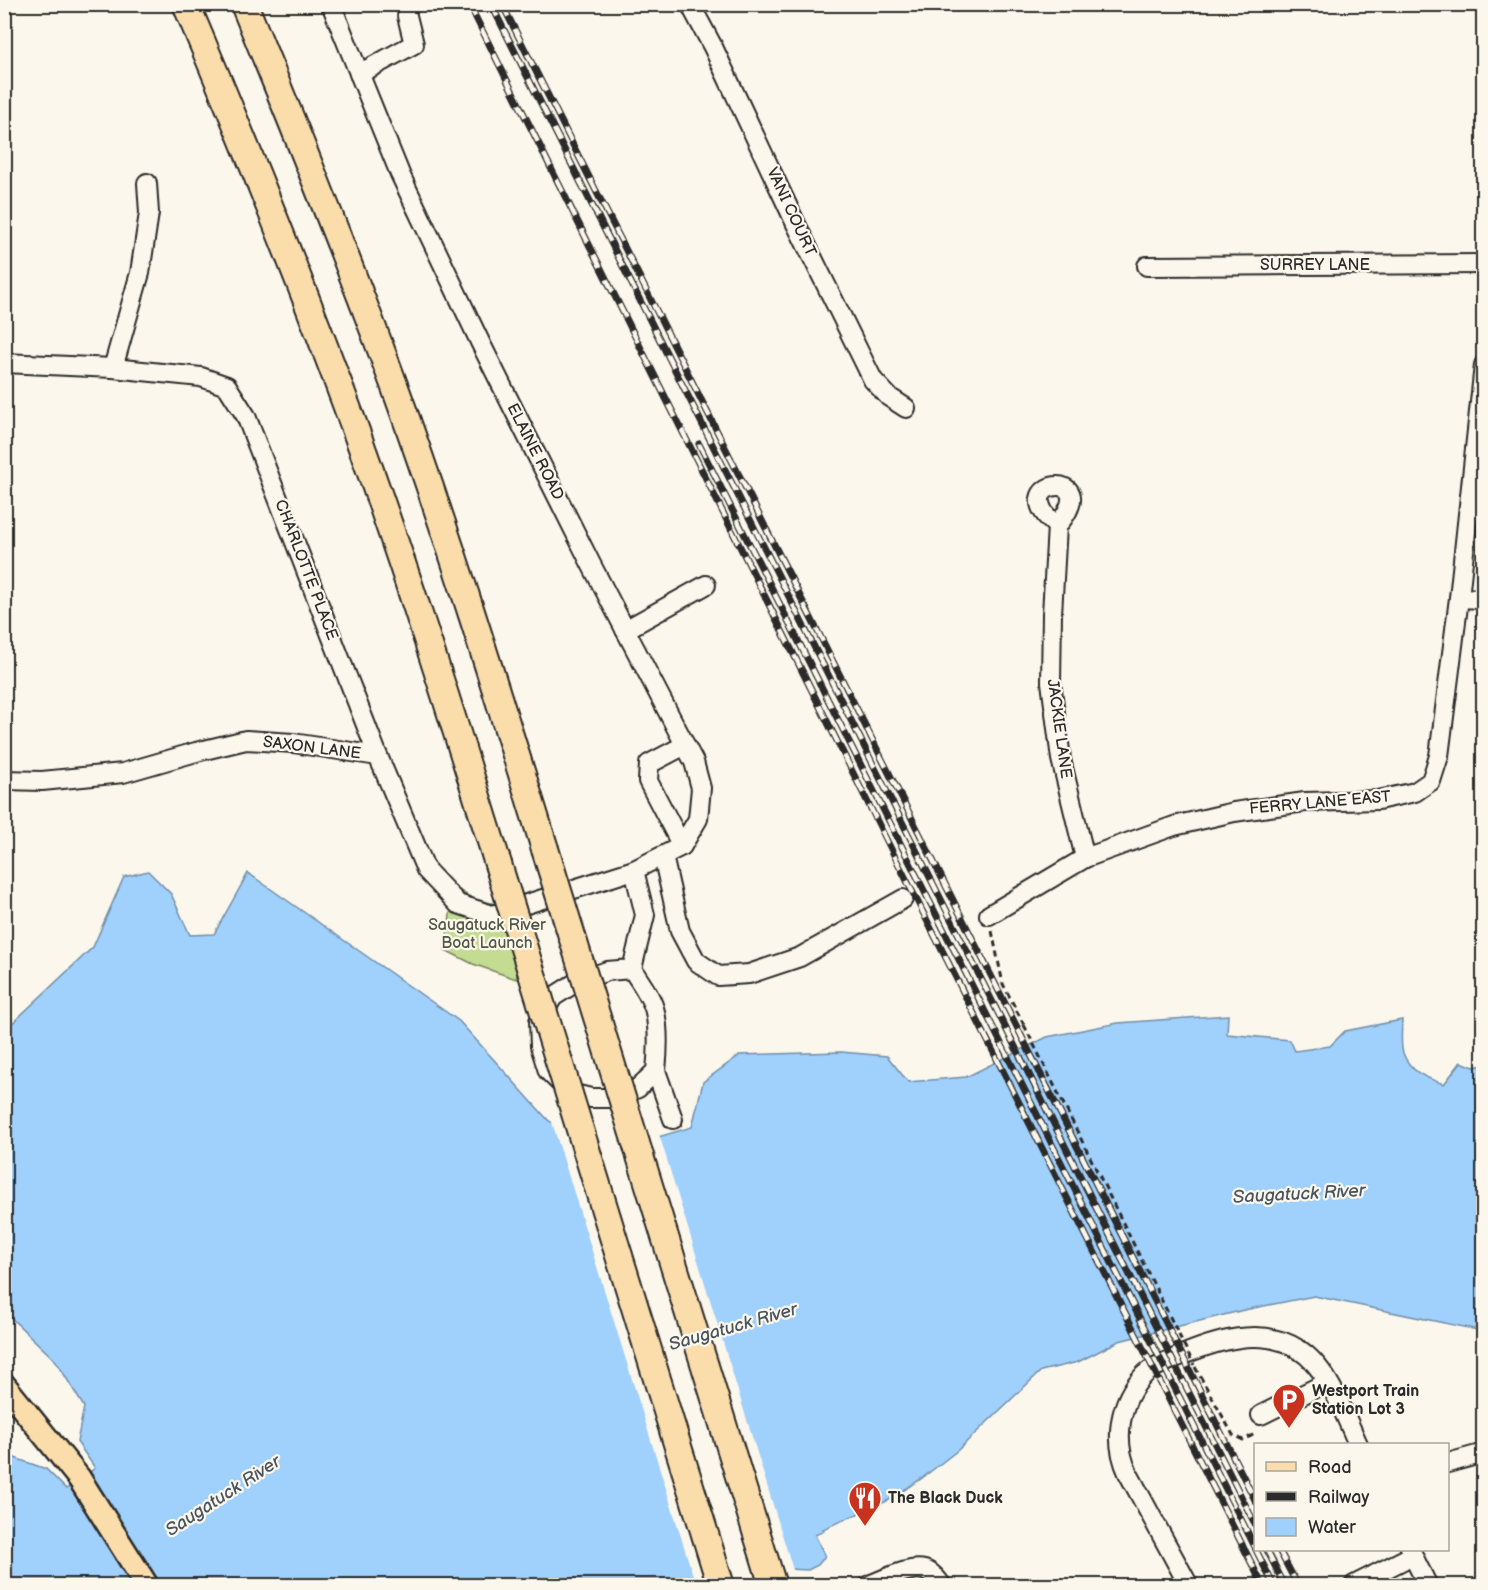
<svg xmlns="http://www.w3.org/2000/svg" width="1488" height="1590" viewBox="0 0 1488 1590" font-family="'Balsamiq Sans',sans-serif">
<rect width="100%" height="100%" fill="#fbf7ec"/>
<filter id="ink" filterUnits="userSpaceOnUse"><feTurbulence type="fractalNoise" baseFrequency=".0167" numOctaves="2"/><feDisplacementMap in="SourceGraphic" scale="12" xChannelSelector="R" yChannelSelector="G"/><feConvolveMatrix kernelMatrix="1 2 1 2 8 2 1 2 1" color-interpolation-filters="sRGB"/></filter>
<g filter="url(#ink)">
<polygon fill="#c3dc92" stroke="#77845e" stroke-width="1.5" points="454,887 473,899 510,907 520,961 516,979 473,964 445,950"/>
<path fill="#a0d0fc" stroke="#718ea8" stroke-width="1.5" d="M148,871L171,894L190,935L214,934L248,873L459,1021L549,1121L611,1151L692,1127L703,1082L740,1055L841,1052L887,1056L908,1082L966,1077L1047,1037L1118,1023L1228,1015L1227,1034L1290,1040L1295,1051L1330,1046L1345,1031L1402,1020C1402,1030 1400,1044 1403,1053C1410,1072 1426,1078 1444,1084L1461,1062L1474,1067L1483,1065V1331L1314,1296L1244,1310L1119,1341L1078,1362L1041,1371L958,1450L921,1479L889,1500L823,1529L824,1531L815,1535L825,1556L818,1565L808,1570L788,1569L735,1586H5V1459L15,1458L46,1469L66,1489L95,1468L77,1442L84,1407L56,1361L8,1315L5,1308V1030L93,947L124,877Z"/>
<polygon fill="#fbf7ec" points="551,1119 611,1148 659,1134 794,1573 789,1572 745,1586 696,1585"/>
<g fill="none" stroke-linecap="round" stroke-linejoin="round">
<defs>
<g id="minor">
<polyline points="690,4 713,47 796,224 873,380 889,397 906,408"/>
<polyline points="359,74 414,44 407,16"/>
<polyline points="1147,266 1484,264"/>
<polyline points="4,363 113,368 201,377 227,386 246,416 378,756 426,870 458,904 492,915 634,870 682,846 698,819 701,788 694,762 591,564 480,342 400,174 331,4"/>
<polyline points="113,368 140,273 149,213 147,183"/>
<path d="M1057,526C1108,466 1000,480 1057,526L1052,614L1051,682L1061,759L1085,858"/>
<polyline points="1459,598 1484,599"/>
<polyline points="625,630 706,585"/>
<polyline points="4,780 42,781 123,773 196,752 246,740 293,743 378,756"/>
<polyline points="682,846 648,781 649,764 685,745"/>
<polyline points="663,856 680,931 696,961 718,976 749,974 800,957 903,899"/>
<polyline points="989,915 1085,858 1174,826 1234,812 1305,802 1378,800 1415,792 1431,781 1439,756 1459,598 1484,365"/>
<path d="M632,969C640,982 652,997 655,1012C659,1031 658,1052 656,1071L638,1088L616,1098H591L570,1093L548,1071L540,1046L539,1021L553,997L575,983L607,971L632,969L645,915L634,870"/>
<polyline points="656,1071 673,1119"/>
<polyline points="1261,1415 1328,1382"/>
<polyline points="1448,1463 1484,1453"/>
<polyline points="1410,1550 1428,1586"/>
<path d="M869,1585C883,1580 909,1566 924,1570C932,1572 937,1579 942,1586"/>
<polyline points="1354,1585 1413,1555"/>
<path d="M1189,1586L1128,1473C1113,1441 1119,1401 1144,1375C1152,1367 1165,1362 1175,1358C1212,1342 1261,1325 1298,1349C1328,1367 1344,1414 1358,1444"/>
</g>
<polyline id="major" points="4,1385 79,1478 147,1586"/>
<g id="highway">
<path d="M186,4C245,143 301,282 353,423C406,568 452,716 498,864"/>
<path d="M244,4C297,133 349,262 397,393C451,543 498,696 545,849"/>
</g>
</defs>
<use href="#minor" stroke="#2b2b2b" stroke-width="22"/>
<use href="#major" stroke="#2b2b2b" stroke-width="27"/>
<use href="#highway" stroke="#2b2b2b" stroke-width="30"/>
<g stroke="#2b2b2b" stroke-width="3" stroke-dasharray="6 4.5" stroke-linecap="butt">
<polyline points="992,931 1003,984 1024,1025"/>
<polyline points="1195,1367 1233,1435 1243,1440 1257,1433"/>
</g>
<use href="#minor" stroke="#fbf7ec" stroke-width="18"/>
<use href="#major" stroke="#faddab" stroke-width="22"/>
<use href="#highway" stroke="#faddab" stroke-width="26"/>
<defs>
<g id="rail">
<polyline points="469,4 894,855 1263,1586"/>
<polyline points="491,4 1256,1526"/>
<polyline points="502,4 1256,1502"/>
<polyline points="699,444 1256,1549"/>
<polyline points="1256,1550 1274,1586"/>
<polyline points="1267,1550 1285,1586"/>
<polyline points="1279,1550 1298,1586"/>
</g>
</defs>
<use href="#rail" stroke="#2b2b2b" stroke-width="7"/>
<use href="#rail" stroke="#fbf7ec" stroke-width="4.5" stroke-dasharray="14" stroke-linecap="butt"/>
<defs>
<g id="highway-bridge">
<polyline points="545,849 773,1586"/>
<polyline points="498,864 721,1586"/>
</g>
</defs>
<use href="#highway-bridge" stroke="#2b2b2b" stroke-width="30" stroke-linecap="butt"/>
<polyline stroke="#2b2b2b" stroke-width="3" stroke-dasharray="6 4.5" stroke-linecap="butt" points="1024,1025 1194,1365"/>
<use href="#highway-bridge" stroke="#faddab" stroke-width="26"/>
</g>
</g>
<defs>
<symbol id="parking-pin" viewBox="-11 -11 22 30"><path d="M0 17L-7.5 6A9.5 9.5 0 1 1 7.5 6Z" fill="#c8321e" stroke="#fbf7ec"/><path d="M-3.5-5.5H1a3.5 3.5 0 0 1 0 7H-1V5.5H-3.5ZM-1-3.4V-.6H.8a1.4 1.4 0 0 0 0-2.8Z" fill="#fff"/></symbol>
<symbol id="restaurant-pin" viewBox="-11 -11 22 30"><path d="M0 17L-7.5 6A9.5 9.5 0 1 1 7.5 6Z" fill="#c8321e" stroke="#fbf7ec"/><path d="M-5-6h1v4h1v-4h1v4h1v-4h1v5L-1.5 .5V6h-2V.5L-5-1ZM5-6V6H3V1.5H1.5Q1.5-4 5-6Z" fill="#fff"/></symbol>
</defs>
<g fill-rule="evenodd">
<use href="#parking-pin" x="1270" y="1381" width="38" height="52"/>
<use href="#restaurant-pin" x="846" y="1479" width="38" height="52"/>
</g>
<g text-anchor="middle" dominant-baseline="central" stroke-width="4.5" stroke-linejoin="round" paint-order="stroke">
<g font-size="16" fill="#2b2b2b" stroke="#fbf7ec">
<text transform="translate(791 212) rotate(65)">VANI COURT</text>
<text x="1315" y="265">SURREY LANE</text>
<text transform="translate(535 452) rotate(63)">ELAINE ROAD</text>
<text transform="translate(306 570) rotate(69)">CHARLOTTE PLACE</text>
<text transform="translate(1059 729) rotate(82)">JACKIE LANE</text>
<text transform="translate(312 748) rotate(7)">SAXON LANE</text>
<text transform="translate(1320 803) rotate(-5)">FERRY LANE EAST</text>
</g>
<g font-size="16" fill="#515745" stroke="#fbf7ec">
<text x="487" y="925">Saugatuck River<tspan x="487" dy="18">Boat Launch</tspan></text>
</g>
<g font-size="16" font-weight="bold" fill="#2b2b2b" stroke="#fbf7ec" text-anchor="start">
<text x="1312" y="1391">Westport Train<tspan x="1312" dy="18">Station Lot 3</tspan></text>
<text x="888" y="1498">The Black Duck</text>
</g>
<g font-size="18" font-style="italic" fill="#48545f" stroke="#fbf7ec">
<text transform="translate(1299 1194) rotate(-3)">Saugatuck River</text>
<text transform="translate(733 1327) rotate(-16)">Saugatuck River</text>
<text transform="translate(223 1496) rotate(-33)">Saugatuck River</text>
</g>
</g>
<rect width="1488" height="1590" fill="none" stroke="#fbf7ec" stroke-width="24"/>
<rect x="12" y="12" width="1464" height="1566" fill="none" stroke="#2b2b2b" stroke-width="2" filter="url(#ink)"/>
<rect x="1254" y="1443" width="195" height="108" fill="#fbf7ec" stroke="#a8a59f" stroke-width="1.5"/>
<rect x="1266" y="1462" width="30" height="9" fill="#faddab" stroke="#a8a59f" stroke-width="1.5"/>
<text x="1308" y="1473" font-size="18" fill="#2b2b2b">Road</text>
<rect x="1266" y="1492" width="30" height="9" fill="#2b2b2b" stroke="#a8a59f" stroke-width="1.5"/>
<text x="1308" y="1503" font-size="18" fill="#2b2b2b">Railway</text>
<rect x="1266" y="1518" width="30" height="18" fill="#a0d0fc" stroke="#a8a59f" stroke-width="1.5"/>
<text x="1308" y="1533" font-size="18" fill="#2b2b2b">Water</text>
</svg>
